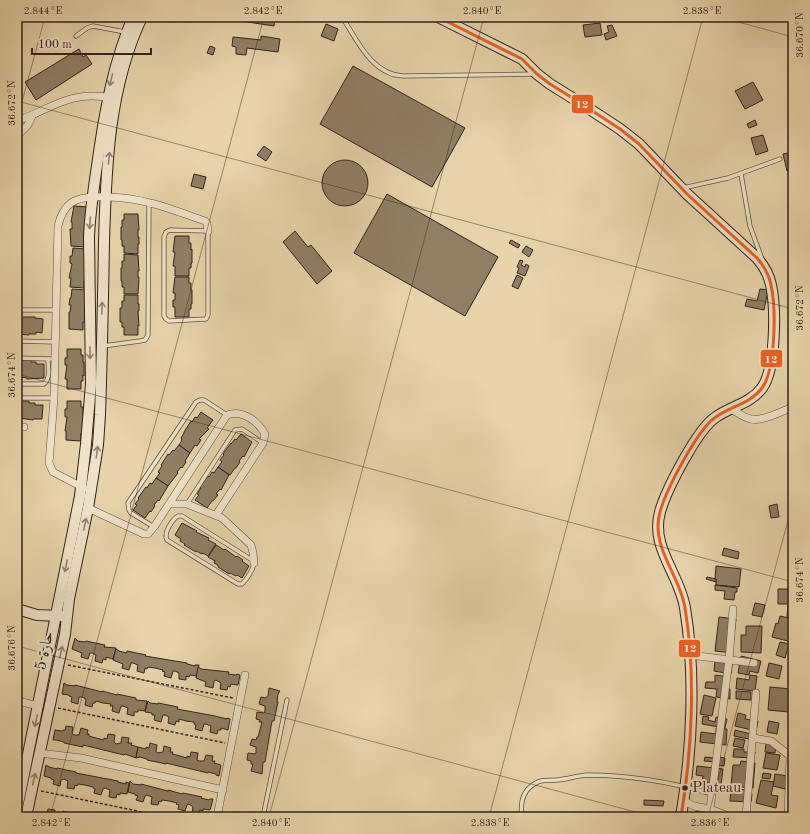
<svg xmlns="http://www.w3.org/2000/svg" width="810" height="834" viewBox="0 0 810 834" font-family="'Old Standard TT',Amiri,serif">
<rect width="100%" height="100%" fill="#e6d3aa"/>
<filter id="stains"><feTurbulence type="fractalNoise" baseFrequency=".005" numOctaves="4"/><feColorMatrix values="0 0 0 0 .2 0 0 0 0 .09 0 0 0 0 .02 0 0 0 .5 -.17"/></filter>
<radialGradient id="worn" r=".72"><stop offset=".6" stop-color="#630" stop-opacity="0"/><stop offset="1" stop-color="#630" stop-opacity=".3"/></radialGradient>
<g fill="#8f7f65" stroke="#30231b">
<polygon points="193,17 203,17 204,19 194,21"/>
<polygon points="241,17 275,17 274,26 241,21"/>
<polygon points="586,17 598,17 588,21"/>
<polygon points="600,23 602,35 585,37 583,25"/>
<polygon points="326,24 338,29 334,41 321,36"/>
<polygon points="612,25 617,36 606,40 604,34 609,32 607,26"/>
<polygon points="261,36 280,39 278,52 247,48 246,55 236,54 236,47 232,46 233,37 261,40"/>
<polygon points="210,46 215,48 213,55 207,53"/>
<polygon points="79,49 83,57 86,55 92,64 36,100 25,82"/>
<polygon points="353,66 465,128 432,187 320,124"/>
<polygon points="753,82 763,100 745,109 735,91"/>
<polygon points="755,120 757,125 749,128 747,124"/>
<polygon points="763,135 768,151 756,155 751,138"/>
<polygon points="264,146 272,152 266,161 257,155"/>
<polygon points="793,152 793,170 787,171 783,154"/>
<circle cx="345" cy="183" r="23"/>
<polygon points="194,174 206,177 203,189 191,186"/>
<polygon points="387,194 498,257 465,316 354,253"/>
<polygon points="74,206 88,207 85,247 71,246 70,229 72,229 72,222 71,222"/>
<polygon points="124,214 138,214 139,230 138,230 138,237 139,237 139,244 138,244 138,254 124,253 124,246 122,246 122,240 121,240 121,227 122,227 122,220 124,220"/>
<polygon points="295,231 308,247 311,245 332,271 317,284 283,242"/>
<polygon points="175,236 189,236 189,243 191,243 191,250 192,249 192,263 191,263 191,268 189,268 189,276 175,276 175,266 173,266 175,252 173,252"/>
<polygon points="511,240 520,245 518,248 509,243"/>
<polygon points="526,246 533,250 529,257 522,252"/>
<polygon points="73,248 87,249 86,281 84,281 84,288 70,287 71,278 69,278 72,264 70,263 70,256 72,256"/>
<polygon points="124,254 138,255 139,271 138,271 138,277 139,277 138,294 124,294 124,287 122,287 122,281 121,281 121,268 122,268 122,261 124,261"/>
<polygon points="520,260 523,261 521,265 525,267 526,264 529,266 525,276 517,273 519,268 517,267"/>
<polygon points="517,275 523,278 518,289 512,286"/>
<polygon points="175,277 189,277 189,283 191,283 191,290 192,290 192,304 191,304 191,309 189,309 189,317 175,317 175,307 173,307 173,300 175,300 175,293 173,293"/>
<polygon points="72,289 86,290 85,322 83,322 83,330 69,329 69,312 70,312 71,305 69,305 70,298 71,298"/>
<polygon points="760,289 768,290 764,310 745,306 747,299 757,301"/>
<polygon points="124,295 138,295 138,304 139,304 139,311 138,311 139,326 138,325 138,335 124,335 124,327 122,327 122,322 120,322 120,308 122,308 122,301 124,301"/>
<polygon points="17,315 21,316 21,317 35,317 35,318 43,319 42,333 36,332 36,334 29,334 29,335 17,334"/>
<polygon points="67,349 81,349 81,355 83,355 83,362 84,362 84,376 83,375 83,381 81,381 81,389 67,389 67,379 65,379 67,365 65,365 65,358 67,358"/>
<polygon points="17,360 31,360 31,362 36,362 36,364 44,364 44,378 27,379 27,378 20,377 20,379 17,379"/>
<polygon points="17,401 29,401 29,403 35,403 35,405 43,405 42,419 33,419 33,420 19,418 19,420 17,420"/>
<polygon points="67,401 81,401 81,407 83,407 83,414 84,414 83,433 81,433 81,441 66,440 66,431 65,431 67,417 65,417 65,409 67,409"/>
<polygon points="201,412 213,420 207,428 209,429 199,439 201,440 197,446 195,445 190,453 179,445 182,440 181,438 184,433 184,432 191,421 192,422 195,417 197,418"/>
<polygon points="241,434 252,442 244,457 243,456 239,461 240,462 236,468 235,468 230,475 218,467 222,462 220,460 224,455 223,454 231,443 231,444 235,439 236,440"/>
<polygon points="179,445 190,453 185,461 186,462 182,468 181,467 177,472 178,473 168,486 156,478 160,473 158,472 162,466 161,465 168,454 169,455 173,450 174,451"/>
<polygon points="218,467 229,475 221,490 220,489 216,494 218,495 213,501 212,501 207,508 195,500 199,495 197,494 201,488 200,487 208,476 209,477 212,472 214,473"/>
<polygon points="156,478 168,486 159,501 158,500 154,505 155,506 151,512 150,511 145,518 133,510 137,505 135,504 139,499 138,498 146,487 147,488 150,483 152,484"/>
<polygon points="777,504 779,517 771,518 769,506"/>
<polygon points="182,523 197,531 196,532 209,538 208,540 216,544 208,556 203,553 202,554 196,551 196,552 184,545 185,544 180,541 181,539 175,535"/>
<polygon points="216,545 224,550 225,549 236,557 237,556 243,560 242,561 249,566 242,578 237,575 236,576 230,573 229,574 218,567 218,565 214,563 215,561 208,557"/>
<polygon points="724,548 739,552 738,559 722,555"/>
<polygon points="716,566 741,569 739,587 716,585 716,579 715,579"/>
<polygon points="707,577 716,579 716,582 706,579"/>
<polygon points="715,585 737,588 737,592 735,592 734,600 724,599 725,591 715,590"/>
<polygon points="778,589 789,589 789,593 793,593 793,604 778,604"/>
<polygon points="755,603 765,605 762,617 752,615"/>
<polygon points="788,605 793,606 793,618 787,617"/>
<polygon points="780,616 793,619 793,637 792,642 772,637 776,623 778,624"/>
<polygon points="719,617 736,619 732,653 715,651"/>
<polygon points="746,626 762,626 761,653 741,652 741,635 746,635"/>
<polygon points="75,638 78,641 85,642 86,641 105,645 104,647 116,648 113,659 106,657 106,660 103,659 102,663 95,661 96,655 92,653 90,653 88,659 81,657 82,653 72,649"/>
<polygon points="780,642 789,644 785,658 776,655"/>
<polygon points="116,649 119,651 126,653 127,651 146,655 145,656 187,663 187,664 195,666 195,665 199,665 197,676 190,675 189,677 186,676 186,680 179,679 179,673 175,671 173,671 171,678 164,676 165,672 162,671 163,670 155,668 148,667 147,669 145,668 144,673 137,671 138,665 133,663 131,663 129,670 122,668 123,664 113,660"/>
<polygon points="741,656 761,661 758,673 750,671 749,675 738,673"/>
<polygon points="733,658 731,674 714,671 715,661"/>
<polygon points="769,663 782,666 779,679 766,676"/>
<polygon points="198,667 201,669 229,672 228,674 236,675 237,674 240,675 238,685 231,684 230,687 228,686 227,690 220,689 221,683 216,680 214,681 213,688 205,686 206,682 196,678"/>
<polygon points="715,675 730,677 724,688 730,689 730,699 716,697 717,689 705,688 706,682 715,682"/>
<polygon points="750,675 757,676 755,691 736,689 737,678 749,680"/>
<polygon points="64,683 67,685 75,686 75,685 102,692 102,691 117,695 117,694 136,698 136,700 147,701 145,711 138,710 138,712 134,712 134,716 127,714 128,708 123,706 121,706 119,713 112,711 113,706 110,706 111,704 103,703 96,701 95,703 93,703 92,707 85,705 86,699 82,697 79,697 78,704 71,702 72,697 69,696 69,695 62,694"/>
<polygon points="770,687 791,689 789,712 768,710"/>
<polygon points="269,688 280,691 278,694 277,702 278,702 274,721 272,721 265,762 263,762 262,774 251,771 253,764 251,764 251,761 247,760 248,753 255,754 256,753 256,747 250,745 252,739 256,740 257,737 258,737 262,722 259,722 260,720 256,719 257,712 264,713 265,711 265,706 259,704 261,697 265,698 268,696"/>
<polygon points="736,691 751,692 751,700 736,699"/>
<polygon points="704,695 716,698 712,716 700,714"/>
<polygon points="148,701 150,703 158,704 158,703 178,707 177,709 215,716 227,719 227,718 230,719 228,730 221,728 221,730 218,730 217,734 210,732 211,726 206,724 204,724 202,731 195,729 196,725 194,724 194,722 186,721 179,719 179,722 176,721 175,725 168,723 169,717 165,715 163,715 161,722 154,720 155,715 152,715 152,713 145,712"/>
<polygon points="738,713 746,715 745,719 758,721 756,731 735,726"/>
<polygon points="703,716 709,717 708,720 715,722 716,717 727,719 725,728 702,724"/>
<polygon points="769,721 779,723 777,734 767,732"/>
<polygon points="66,726 73,727 72,733 74,735 79,735 81,728 88,730 87,734 89,734 89,736 96,738 104,740 104,738 107,739 108,734 115,735 114,742 116,744 121,743 122,737 129,738 128,743 132,743 131,745 138,747 136,758 125,754 124,755 83,745 83,747 64,743 64,742 56,740 53,740 55,730 62,731 63,730 65,730"/>
<polygon points="716,728 727,729 726,745 700,742 701,732 716,734"/>
<polygon points="735,730 751,734 749,739 734,736"/>
<polygon points="735,738 745,740 743,748 733,746"/>
<polygon points="150,743 157,745 156,751 157,753 163,752 164,746 171,748 170,752 173,752 172,754 180,756 187,758 187,756 190,757 191,752 198,753 197,760 199,761 204,761 206,755 213,756 212,761 215,761 214,763 221,765 219,776 216,775 216,774 208,772 208,773 166,763 166,764 147,760 147,759 140,757 136,758 138,747 146,749 146,747 149,748"/>
<polygon points="766,743 776,743 775,753 765,752"/>
<polygon points="734,749 744,749 744,752 755,752 754,758 733,757"/>
<polygon points="766,753 780,755 777,770 763,768"/>
<polygon points="714,756 725,758 724,766 714,765 715,762 704,761 705,757 713,758"/>
<polygon points="741,761 755,763 753,788 731,786 733,765 740,765"/>
<polygon points="46,765 49,767 57,769 57,768 76,772 76,773 118,781 118,782 126,784 126,782 129,783 127,794 120,793 120,795 117,794 116,798 109,797 110,790 105,788 103,789 101,795 94,793 95,789 93,788 93,787 85,785 78,784 77,786 75,785 74,789 67,788 68,781 64,779 61,780 60,786 53,784 54,780 51,779 51,778 44,776"/>
<polygon points="697,766 723,769 721,785 702,782 703,776 696,775"/>
<polygon points="763,773 771,774 770,779 762,778"/>
<polygon points="775,774 787,776 785,789 773,786"/>
<polygon points="761,780 774,782 771,795 778,796 776,808 756,803"/>
<polygon points="130,781 133,784 141,785 141,784 168,791 168,790 182,794 183,793 202,797 201,798 209,800 210,799 213,799 210,810 203,809 203,811 200,810 199,814 192,813 193,807 189,804 187,805 185,811 178,809 179,805 176,804 177,803 169,801 162,800 161,802 159,801 158,805 151,804 152,797 147,795 145,796 143,802 136,800 138,796 135,795 135,794 128,792"/>
<polygon points="731,788 746,790 746,794 752,794 751,802 730,801"/>
<polygon points="644,800 664,801 663,806 644,805"/>
<polygon points="48,809 55,810 54,817 56,817 36,817 37,813 44,815 45,814 47,814"/>
<polygon points="63,811 70,813 69,817 62,817"/>
<polygon points="696,811 706,814 705,817 694,817"/>
</g>
<g fill="none" stroke-linecap="round" stroke-linejoin="round">
<defs>
<g id="lane">
<path d="M342,17C357,40 372,75 403,76L535,74"/>
<polyline points="76,36 87,28 93,26 125,32"/>
<polyline points="741,174 750,226 762,259"/>
<polyline points="683,188 728,178 780,159"/>
<polygon points="170,230 208,231 208,315 206,319 169,321 166,319 164,316 164,237 166,232"/>
<polyline points="17,310 56,310"/>
<polyline points="17,341 55,342"/>
<polyline points="103,346 140,341 145,340 148,335 149,203"/>
<polyline points="17,358 50,359"/>
<path d="M17,384H44C51,378 48,367 48,359"/>
<polyline points="17,398 54,398"/>
<polyline points="187,504 235,430 242,429 263,443"/>
<path d="M178,516H182L252,560L254,563C253,570 247,579 242,584H238L167,540C163,533 172,520 178,516Z"/>
<polyline points="154,527 131,513 129,510 128,503 196,402 200,400 204,400 227,415"/>
<polyline points="263,817 287,700"/>
<path d="M522,817C520,803 522,790 536,783C542,779 550,781 557,780C567,779 577,776 587,775C629,775 671,782 712,794"/>
</g>
<g id="street">
<path d="M17,121C53,108 70,90 112,98"/>
<polyline points="17,136 28,125 32,116"/>
<path d="M731,409C737,412 744,418 751,419C762,422 782,411 793,407"/>
<polyline points="17,427 24,427"/>
<path d="M84,488L53,472L49,463L54,398L58,226C60,217 63,209 71,203C86,192 132,198 150,203C168,207 187,215 205,221L207,223L208,231"/>
<polyline points="170,504 187,504 222,518 251,545 253,553 254,563"/>
<path d="M88,508L144,534H148L154,527L227,415C243,409 258,422 265,434L263,443L216,515"/>
<polyline points="690,655 754,663"/>
<polyline points="17,701 39,706"/>
<polyline points="753,738 771,741 790,756 788,817"/>
<polyline points="39,753 81,758 223,790"/>
<polyline points="684,801 694,806 710,809 731,817"/>
<polyline points="710,809 729,660 733,609"/>
<polyline points="217,817 245,675"/>
<polyline points="746,817 756,693"/>
</g>
<g id="secondary">
<path d="M438,17L522,59L537,74L550,84L582,104L620,129L639,144L687,194L757,258C764,266 769,275 771,285C776,308 776,369 762,388C750,404 731,406 716,417C698,428 666,490 660,512C650,547 680,575 685,608C696,674 692,751 681,817"/>
<polyline points="17,609 37,615 62,616"/>
<path d="M17,809L80,496L86,444L91,384L89,237C90,209 95,180 99,152C106,105 114,62 133,17"/>
<path d="M26,817L65,634L69,599L88,508L98,445L100,415C102,357 103,300 104,242C106,165 109,87 142,17"/>
</g>
</defs>
<use href="#lane" stroke="#5e4f3f" stroke-width="5"/>
<use href="#street" stroke="#5e4f3f" stroke-width="8"/>
<use href="#secondary" stroke="#30231b" stroke-width="12"/>
<g stroke="#30231b" stroke-width="1.5" stroke-dasharray="3 2" stroke-linecap="butt">
<polyline points="93,17 105,22"/>
<polyline points="68,665 233,698"/>
<polyline points="58,708 225,743"/>
<polyline points="41,791 166,817"/>
</g>
<use href="#lane" stroke="#efe2c8" stroke-width="3.5"/>
<use href="#street" stroke="#efe2c8" stroke-width="7"/>
<use href="#secondary" stroke="#efe2c8" stroke-width="10"/>
<defs>
<path id="bus-1" d="M438,17L522,59L537,74L550,84L582,104L620,129L639,144L687,194L757,258C764,266 769,275 771,285C776,308 776,369 762,388C750,404 731,406 716,417C698,428 666,490 660,512C650,547 680,575 685,608C696,674 692,751 681,817"/>
</defs>
<use href="#bus-1" stroke="#efe2c8" stroke-width="6"/>
<use href="#bus-1" stroke="#e86222" stroke-width="3"/>
</g>
<defs><path id="oneway-shaft" d="M-6 0H5M1.5-3L5.5 0L1.5 3" fill="none" stroke-width="1.6" stroke-linecap="round" stroke-linejoin="round"/></defs>
<g stroke="#908272">
<use href="#oneway-shaft" transform="translate(111 80) rotate(104)"/>
<use href="#oneway-shaft" transform="translate(109 158) rotate(-85)"/>
<use href="#oneway-shaft" transform="translate(90 223) rotate(94)"/>
<use href="#oneway-shaft" transform="translate(102 308) rotate(-88)"/>
<use href="#oneway-shaft" transform="translate(90 353) rotate(89)"/>
<use href="#oneway-shaft" transform="translate(97 452) rotate(-82)"/>
<use href="#oneway-shaft" transform="translate(85 524) rotate(-78)"/>
<use href="#oneway-shaft" transform="translate(66 566) rotate(101)"/>
<use href="#oneway-shaft" transform="translate(61 652) rotate(-77)"/>
<use href="#oneway-shaft" transform="translate(36 721) rotate(102)"/>
<use href="#oneway-shaft" transform="translate(34 779) rotate(-78)"/>
</g>
<path fill="none" stroke="#30231b" stroke-width="1" stroke-opacity="0.45" d="M720,17L793,37M17,101L793,309M17,120L45,17M17,374L793,582M17,646L654,817M50,817L264,17M269,817L484,17M489,817L703,17M708,817L793,502"/>
<circle fill="#30231b" stroke="#efe2c8" stroke-width="1.5" cx="685" cy="788" r="3.5"/>
<g text-anchor="middle" dominant-baseline="central" stroke-width="4" stroke-linejoin="round" paint-order="stroke">
<g font-size="15" fill="#30231b" stroke="#efe2c8" text-anchor="start">
<text x="692" y="788">Plateau</text>
</g>
<g font-size="16" fill="#30231b" stroke="#efe2c8">
<text transform="translate(45 651) rotate(-78)">حارة 5</text>
</g>
</g>
<g stroke="#efe2c8" stroke-width="1.5">
<rect x="571" y="94" width="23" height="20" rx="4" fill="#e86222"/>
<rect x="760" y="349" width="23" height="19" rx="4" fill="#e86222"/>
<rect x="678" y="639" width="23" height="19" rx="4" fill="#e86222"/>
</g>
<g font-size="11" text-anchor="middle" font-weight="bold" fill="#fff">
<text x="582" y="108">12</text>
<text x="771" y="363">12</text>
<text x="690" y="652">12</text>
</g>
<rect width="810" height="834" fill="none" stroke="#e6d3aa" stroke-width="44"/>
<path d="M32 48v6h119v-6" fill="none" stroke="#30231b" stroke-width="2"/>
<text x="38" y="48" font-size="12" fill="#30231b" stroke="#efe2c8" stroke-width="3" paint-order="stroke">100 m</text>
<rect x="22" y="22" width="766" height="790" fill="none" stroke="#30231b" stroke-width="1.5"/>
<g font-size="10" text-anchor="middle" fill="#30231b">
<text x="43" y="14">2.844°E</text>
<text x="263" y="14">2.842°E</text>
<text x="482" y="14">2.840°E</text>
<text x="702" y="14">2.838°E</text>
<text transform="translate(799 35) rotate(-90)" y="4">36.670°N</text>
<text transform="translate(11 103) rotate(-90)" y="4">36.672°N</text>
<text transform="translate(799 308) rotate(-90)" y="4">36.672°N</text>
<text transform="translate(11 375) rotate(-90)" y="4">36.674°N</text>
<text transform="translate(799 580) rotate(-90)" y="4">36.674°N</text>
<text transform="translate(11 648) rotate(-90)" y="4">36.676°N</text>
<text x="51" y="826">2.842°E</text>
<text x="271" y="826">2.840°E</text>
<text x="490" y="826">2.838°E</text>
<text x="710" y="826">2.836°E</text>
</g>
<rect width="100%" height="100%" filter="url(#stains)"/>
<rect width="100%" height="100%" fill="url(#worn)"/>
</svg>
